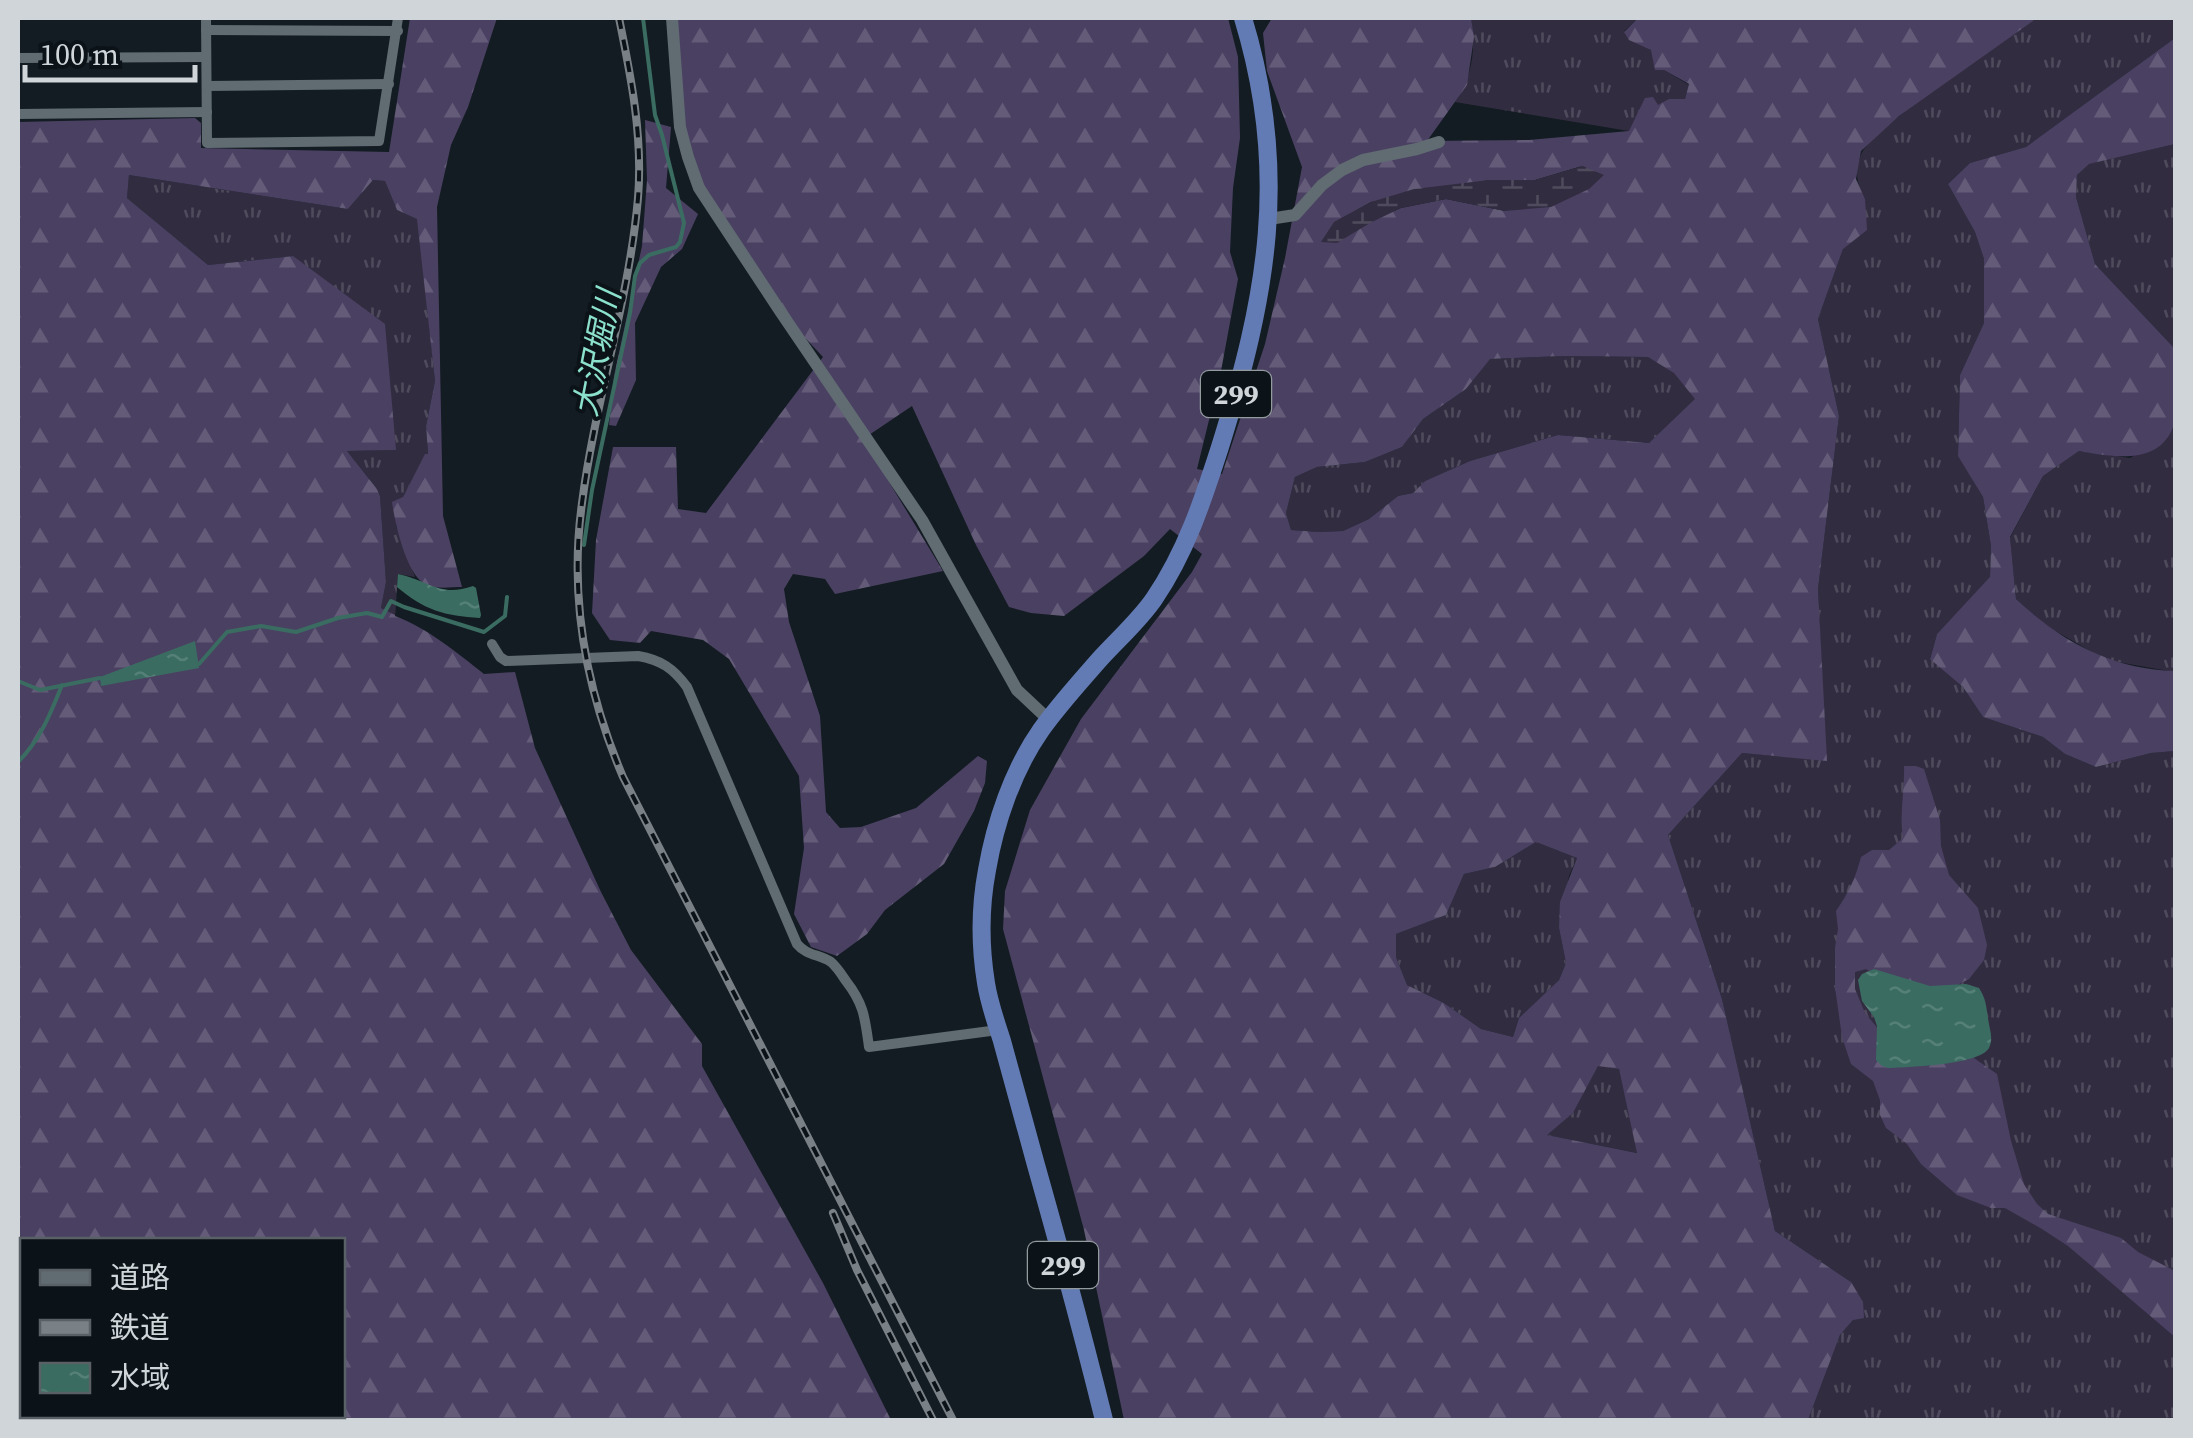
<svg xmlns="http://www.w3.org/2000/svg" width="2193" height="1438" viewBox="0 0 2193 1438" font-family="'Source Serif 4','Noto Sans JP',serif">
<defs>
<pattern id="grass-tufts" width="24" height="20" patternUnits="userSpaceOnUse" patternTransform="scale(2.5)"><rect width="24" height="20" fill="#322c41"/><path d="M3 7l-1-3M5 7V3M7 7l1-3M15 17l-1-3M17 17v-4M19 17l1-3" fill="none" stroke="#4f4a5c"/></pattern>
<pattern id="forest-firs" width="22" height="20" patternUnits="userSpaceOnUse" patternTransform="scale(2.5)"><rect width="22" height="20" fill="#4a4062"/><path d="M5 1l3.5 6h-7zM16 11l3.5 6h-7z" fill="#635b78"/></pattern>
<pattern id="wetland-marsh" width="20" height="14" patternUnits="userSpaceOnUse" patternTransform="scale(2.5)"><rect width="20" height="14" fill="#322c41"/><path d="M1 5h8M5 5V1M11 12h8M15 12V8" fill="none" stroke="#4f4a5c"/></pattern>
<pattern id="water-ripples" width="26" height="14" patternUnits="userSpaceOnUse" patternTransform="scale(2.5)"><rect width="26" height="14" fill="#3a6c61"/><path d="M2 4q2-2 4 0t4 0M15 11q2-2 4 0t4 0" fill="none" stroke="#558077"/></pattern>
</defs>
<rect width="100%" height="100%" fill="#131c22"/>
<g fill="url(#grass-tufts)">
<path d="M1471,18H1638L1624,31L1651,50L1664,70L1689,85L1685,99L1629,131L1455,102C1473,77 1476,47 1471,18Z"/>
<path d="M2037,18H2175V38L2026,147L1970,163L1948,184L1975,232L1984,259V323L1960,375L1958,455L1983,497L1991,546L1990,578L1937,634L1930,658L1963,687L1983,717L2043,737L2065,754L2096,767L2151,753L2175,751V1420H1808L1840,1335L1853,1320L1851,1282L1775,1231L1722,999L1668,835L1742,753L1826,760L1818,589L1839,416L1818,319L1843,249L1865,199C1857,183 1854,173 1861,155C1871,128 2006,40 2037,18Z"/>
<polygon points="2175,144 2175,349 2095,264 2076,197 2077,175 2088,164"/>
<polygon points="129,175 348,209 373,180 385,181 397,210 418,219 435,381 426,426 428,455 425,455 403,497 396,525 415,577 398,574 395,616 381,608 386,582 380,496 377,489 347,451 396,450 293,256 208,265 127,198"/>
<polygon points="1564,356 1648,357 1674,372 1696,400 1649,443 1558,435 1470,461 1425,481 1413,493 1398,496 1369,519 1343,531 1319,532 1291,530 1286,513 1295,477 1317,467 1365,462 1402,447 1423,419 1466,389 1489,359"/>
<polygon points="2175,420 2175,671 2169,671 2106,660 2045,625 2016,599 2010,538 2043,476 2079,451 2130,458 2168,436"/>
<polygon points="1536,842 1577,858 1569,876 1559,928 1566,963 1559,980 1519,1018 1513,1037 1481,1029 1444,1003 1407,985 1396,957 1396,934 1446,915 1464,874 1495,867"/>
<polygon points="1598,1065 1619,1069 1638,1153 1546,1135 1573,1113"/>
</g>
<g fill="url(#forest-firs)" fill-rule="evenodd">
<path d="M410,18H497L468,107L451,145L437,207L443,516L462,587C452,587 438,589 429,586C407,580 395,523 392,502L403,497L425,454H428L426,426L435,381L417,219L397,210L385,181L373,180L348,209L129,175L127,198L208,265L293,256L385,324L396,450L347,451L377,489L380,496L386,582L381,608L395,615L398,574L395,616C429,629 456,652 484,674L515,672L535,748L601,892L631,950L702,1044V1066L823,1283L891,1420H101L94,1416H342V1240H22V1416H64L59,1420H18V122L195,118L201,123V148L389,152Z"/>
<path d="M672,18H1228L1238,57L1240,138L1233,188L1230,252L1238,279L1221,371L1197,469L1222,474L1265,344L1285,258L1302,167L1267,71L1263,33L1272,18H1471L1474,37L1467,85L1427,141L1529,140L1629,131L1645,98L1653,97L1658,105L1669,99H1685L1689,84L1664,70H1655L1651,50L1629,40L1624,32L1638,18H2037L1899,116L1861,151L1856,179L1865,199L1867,230L1843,249L1818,319L1839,416L1818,589L1827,761L1742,753L1668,835L1722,999L1775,1231L1851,1282L1863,1302L1864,1318L1853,1320L1840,1335L1808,1420H1124L1084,1230L1003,929L1005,891L1030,810L1081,719L1192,572L1202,554L1170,529L1144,556L1064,616L1031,613L1009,607L976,545L912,406L863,439L943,571L835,594L825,579L793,574L784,589L789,622L820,716L826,812L840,828L861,827L916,808L978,756L987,761L985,783L974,811L944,864L885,910L867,934L837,956L811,947L794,914L804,848L799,776L729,659L703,640L651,631L640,643L610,640L592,613L596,540L613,447H676L678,509L706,513L823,357L780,311L699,188L688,157ZM1582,166L1505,211L1446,199L1401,208L1322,241L1335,222L1371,202L1489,180H1535ZM1564,356L1648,357L1674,373L1695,399L1649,443L1558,435L1470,461L1425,481L1413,493L1398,496L1369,519L1343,531L1319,532L1291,530L1286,513L1295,477L1317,467L1365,462L1402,447L1423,419L1466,389L1490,359ZM1536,842L1577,858L1560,902L1559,928L1566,963L1559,980L1519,1018L1513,1037L1481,1029L1444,1003L1407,985L1396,957V934L1446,915L1464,874L1495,867ZM1598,1066L1619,1069L1637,1153L1547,1135L1573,1113Z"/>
<path d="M2175,38V144L2089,164L2077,175L2076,197L2095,264L2175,349C2176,369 2179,404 2175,421C2163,467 2113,457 2079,451L2043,476L2010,537L2016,599C2062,642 2112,669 2175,671V751L2151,753L2096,767L2065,754L2043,737L1983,717L1963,687L1930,659L1937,634L1990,577L1991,546L1983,497L1958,456L1960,375L1984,323V259L1975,232L1948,184L1970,163L2026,147Z"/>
<polygon points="645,120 671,127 666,188 698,214 682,249 661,267 635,323 636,380 616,426 609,425 614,376 642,246 647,180"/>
<path d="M1904,766H1916L1924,769L1940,820L1941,846L1949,875L1978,908L1987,945L1984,960L1969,979L1938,995L1883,980L1866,969L1855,972V989L1865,1013L1880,1031L1971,1056L1997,1074L2011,1141L2024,1184L2037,1204L2048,1214L2121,1238L2138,1252L2175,1271V1337L2068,1246L2042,1229L2005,1208H1991L1957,1195L1921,1164L1907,1144L1886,1128L1880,1115V1100L1873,1081L1851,1064L1842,1037L1835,987V948L1838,929L1836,911C1848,894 1856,877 1861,857L1872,850H1889L1903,838C1899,813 1905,791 1904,766Z"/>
</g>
<polygon fill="url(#wetland-marsh)" points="1583,166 1604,175 1589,189 1551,207 1505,211 1446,199 1401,208 1370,223 1337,243 1321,242 1334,222 1371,202 1414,189 1489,180 1535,180"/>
<g fill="url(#water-ripples)">
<path d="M398,574C428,580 440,598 473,586L476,588L481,615L480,618C445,616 424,610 397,587Z"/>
<polygon points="195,641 199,668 101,686 100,677"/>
<path d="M1874,969L1930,986L1966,984L1979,988C1986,999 1986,1005 1988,1018C1989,1028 1994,1038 1989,1048C1979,1065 1909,1067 1889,1068L1882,1066L1876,1060L1877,1026L1874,1017L1862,1001L1858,980L1862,974Z"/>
</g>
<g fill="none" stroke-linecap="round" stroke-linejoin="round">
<g stroke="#3a6c61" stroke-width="4">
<polyline points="584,545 592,490 630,313 635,276 640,263 649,255 676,247 680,242 684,223 662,135 655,115 643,18"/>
<polyline points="199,664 227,632 261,626 296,632 338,618 367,613 382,617 391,601 404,607 484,632 505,616 507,597"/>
<polyline points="18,681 40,690 100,678"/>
<path d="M18,762C40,740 50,715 62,685"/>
<polyline points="21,1394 22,1396"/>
<polyline points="40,1416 45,1420"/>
</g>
<g stroke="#606b72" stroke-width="10">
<polyline points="206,18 207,143 379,141 398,18"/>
<polyline points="206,30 398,31"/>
<polyline points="18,58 206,57"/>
<polyline points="207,86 389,84"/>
<polyline points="18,114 207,112"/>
<path d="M492,644L500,657L506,661L638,656C661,660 673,668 687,687L797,944C807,956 819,954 831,962C837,967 842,975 846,981C864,1004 865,1018 869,1047L998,1030"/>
</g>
<g stroke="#606b72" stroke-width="12">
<polyline points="672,18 680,127 688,157 699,188 780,311 922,520 1017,690 1049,720"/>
<polyline points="1269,219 1295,215 1322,185 1342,170 1363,160 1417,149 1439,142"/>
</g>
<path stroke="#637bb4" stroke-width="18" d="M1104,1420C1083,1335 1060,1250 1036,1165C1025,1124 1013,1082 1002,1041C996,1022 989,1003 986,983C980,946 980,907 987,870C995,823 1013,770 1041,730C1058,706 1079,683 1099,660C1117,640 1138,622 1154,599C1186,552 1203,500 1220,447C1267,297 1290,172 1243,18"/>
<defs>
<g id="rail">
<path d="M619,18C631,77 643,136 638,198C629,301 595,401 582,503C569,597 586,690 623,777L953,1420"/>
<polyline points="833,1213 857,1270 933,1420"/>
</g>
</defs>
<use href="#rail" stroke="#7a8186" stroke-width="8"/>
<use href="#rail" stroke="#0b1319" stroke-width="4" stroke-dasharray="11" stroke-linecap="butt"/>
</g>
<g text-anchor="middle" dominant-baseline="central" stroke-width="8" stroke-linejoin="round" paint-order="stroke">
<g fill="#0b1319" stroke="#949b9f" stroke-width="2.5">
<rect x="1201" y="371" width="70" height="46" rx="8"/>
<rect x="1028" y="1242" width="70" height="46" rx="8"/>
</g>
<g font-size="28" font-weight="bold" fill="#cfd5d9">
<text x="1236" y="394">299</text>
<text x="1063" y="1265">299</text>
</g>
<g font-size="32" font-style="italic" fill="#8ce1cd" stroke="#0b1319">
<text transform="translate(597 353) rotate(-79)">大沢堀川</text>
</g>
</g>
<rect width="2193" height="1438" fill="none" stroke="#cfd5d9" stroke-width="40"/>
<rect x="20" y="1238" width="325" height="180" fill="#0b1319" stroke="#596166" stroke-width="2.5"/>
<rect x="40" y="1270" width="50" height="15" fill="#606b72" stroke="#596166" stroke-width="2.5"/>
<text x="110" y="1288" font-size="30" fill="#cfd5d9">道路</text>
<rect x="40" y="1320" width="50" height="15" fill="#7a8186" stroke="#596166" stroke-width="2.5"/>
<text x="110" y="1338" font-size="30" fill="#cfd5d9">鉄道</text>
<rect x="40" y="1363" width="50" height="30" fill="url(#water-ripples)" stroke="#596166" stroke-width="2.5"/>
<text x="110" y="1388" font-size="30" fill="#cfd5d9">水域</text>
<path d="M25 65v15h170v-15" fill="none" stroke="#cfd5d9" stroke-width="5"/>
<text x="40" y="65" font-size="30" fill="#cfd5d9" stroke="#0b1319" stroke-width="8" paint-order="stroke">100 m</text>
</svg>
